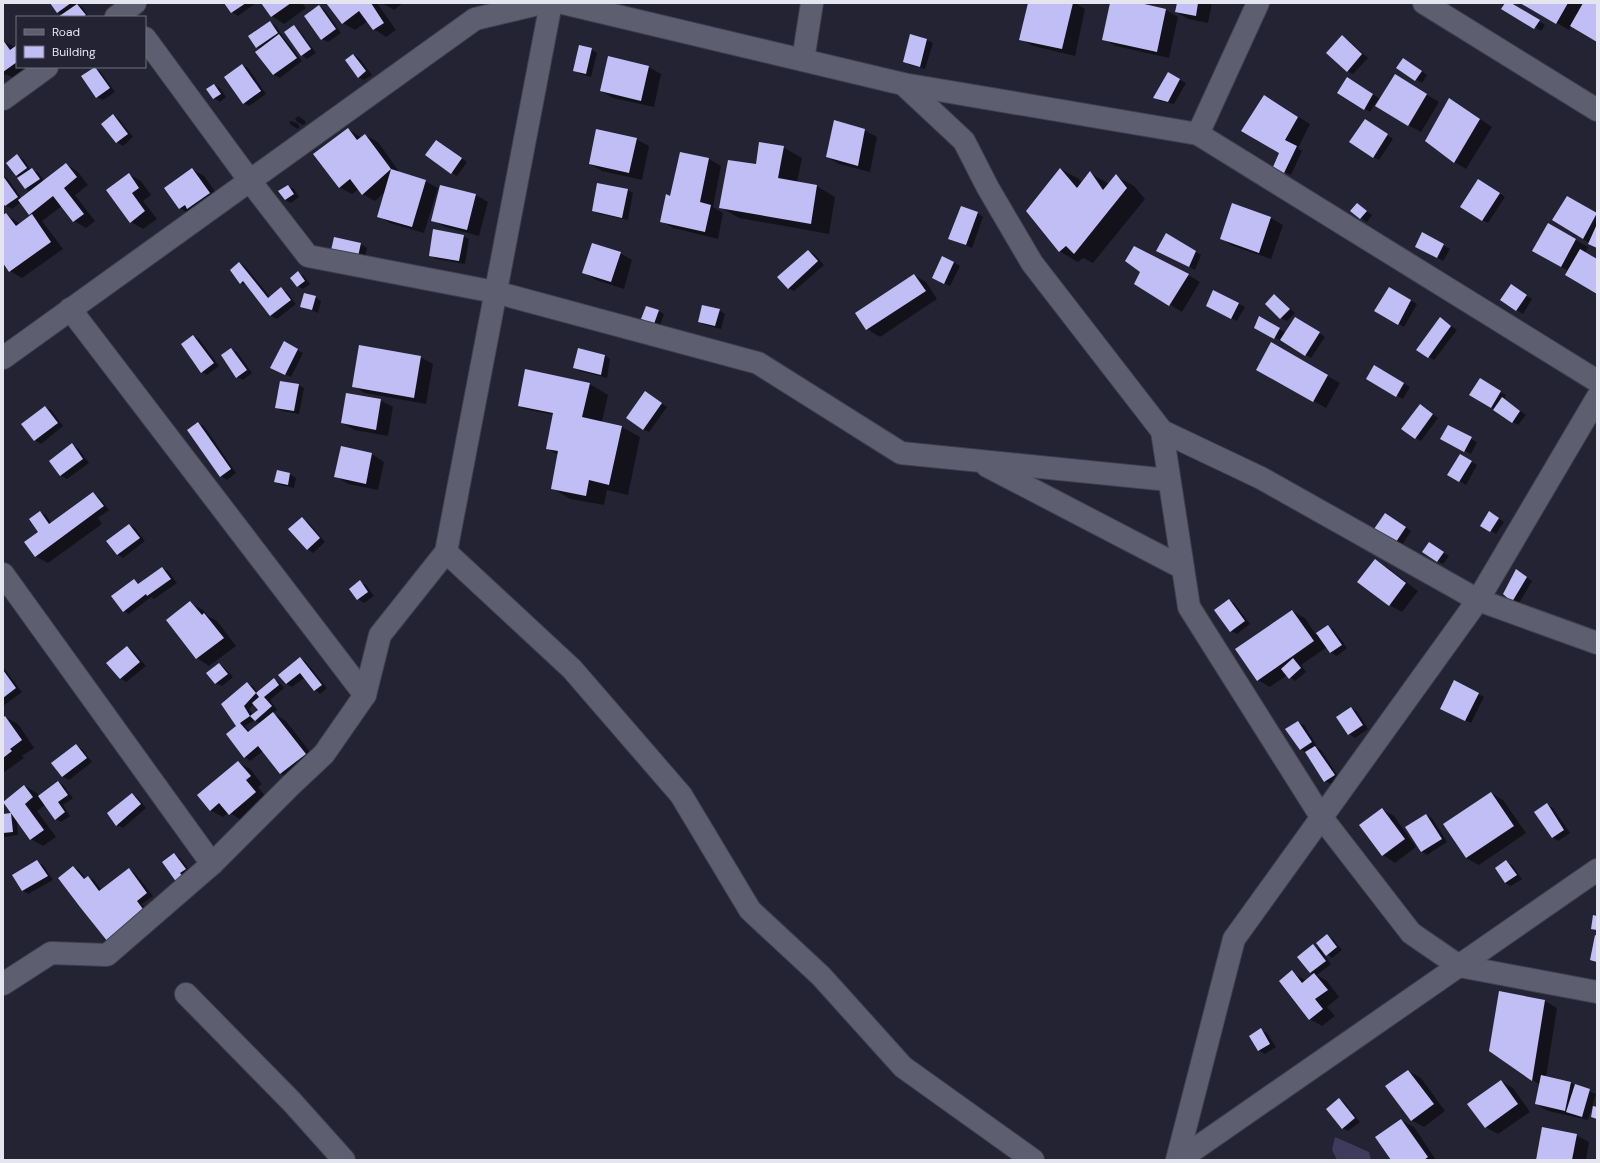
<svg xmlns="http://www.w3.org/2000/svg" width="1600" height="1163" viewBox="0 0 1600 1163" font-family="'DM Sans',sans-serif">
<rect width="100%" height="100%" fill="#242333"/>
<polygon fill="#3e3b5c" points="1335,1137 1369,1152 1371,1160 1337,1160 1332,1150"/>
<g fill="#0007" fill-rule="evenodd">
<polygon points="51,3 76,3 83,8 89,17 60,17 63,15 57,12"/>
<polygon points="225,3 256,3 238,16 232,12"/>
<polygon points="262,3 302,3 306,8 284,24 272,16"/>
<polygon points="328,3 377,3 396,30 386,37 374,29 368,21 355,30 343,23"/>
<polygon points="382,3 403,3 394,10"/>
<polygon points="1029,3 1075,3 1085,9 1075,56 1033,46 1021,39"/>
<polygon points="1102,3 1136,3 1166,10 1178,17 1169,58 1116,46 1103,39 1111,5"/>
<polygon points="1178,3 1212,3 1208,23 1188,19 1176,12"/>
<polygon points="1506,3 1509,3 1545,25 1541,31 1503,9"/>
<polygon points="1522,3 1597,3 1597,41 1572,25 1569,30"/>
<polygon points="319,6 325,10 341,33 328,42 322,39"/>
<polygon points="270,22 276,26 283,37 302,61 280,78 274,75 257,52 261,49 257,47"/>
<polygon points="294,26 299,30 316,53 307,59 302,55"/>
<polygon points="911,36 927,40 933,43 925,69 910,65 904,61"/>
<polygon points="1342,37 1348,40 1368,58 1353,74 1347,71"/>
<polygon points="3,41 15,47 17,46 17,67 32,67 15,79 6,74 3,76"/>
<polygon points="591,49 597,53 591,77 580,74 574,70"/>
<polygon points="354,55 359,58 372,75 364,80 358,77"/>
<polygon points="609,57 649,67 661,74 654,107 613,98 601,91"/>
<polygon points="1409,62 1427,75 1422,83 1398,68"/>
<polygon points="242,65 248,68 266,94 249,106 244,103"/>
<polygon points="94,68 100,71 115,92 103,100 97,97"/>
<polygon points="1168,73 1186,83 1174,104 1160,101 1155,98"/>
<polygon points="1353,82 1379,98 1370,112 1338,93"/>
<polygon points="1407,83 1439,102 1421,132 1408,125"/>
<polygon points="214,85 220,88 226,97 220,102 214,98"/>
<polygon points="1450,99 1492,127 1466,169 1454,162"/>
<polygon points="1276,103 1310,124 1298,148 1302,151 1291,175 1280,170 1280,153"/>
<polygon points="113,115 119,119 133,137 123,146 117,142"/>
<polygon points="298,116 304,120 306,123 303,125 297,122 295,119"/>
<polygon points="292,121 298,124 300,127 297,129 291,125 289,122"/>
<polygon points="1371,124 1393,139 1379,160 1373,157"/>
<polygon points="348,129 362,138 365,135 378,142 400,173 425,181 438,188 424,233 390,223 378,216 385,192 375,201 362,194 359,189 352,194 339,187"/>
<polygon points="864,130 877,137 870,172 839,164 827,157"/>
<polygon points="636,139 649,146 642,180 602,171 590,164"/>
<polygon points="442,144 467,162 457,176 452,173"/>
<polygon points="783,147 802,158 797,182 817,186 835,197 829,234 739,218 720,207 757,165"/>
<polygon points="17,156 23,159 31,170 38,172 44,181 66,164 78,172 88,185 75,195 95,221 86,228 74,221 62,206 42,221 63,249 22,278 10,271 3,261 3,217 6,214 20,224 32,215 21,202 12,209 6,206 3,201 3,176 7,178 22,199 31,192 25,188 20,177 16,175"/>
<polygon points="709,159 721,166 713,207 723,213 718,239 673,228 661,221 671,197"/>
<polygon points="192,169 204,176 222,201 192,216 180,208"/>
<polygon points="1061,169 1079,179 1082,183 1090,173 1109,184 1116,176 1134,186 1145,199 1093,263 1083,258 1078,262 1059,251"/>
<polygon points="129,174 141,181 151,195 143,201 157,219 143,229 131,222"/>
<polygon points="1485,183 1505,197 1488,223 1482,220"/>
<polygon points="288,186 294,189 299,197 291,203 285,200"/>
<polygon points="628,190 633,193 628,220 599,214 593,211"/>
<polygon points="476,195 488,202 479,236 445,227 432,220"/>
<polygon points="1567,197 1597,214 1597,248 1553,220"/>
<polygon points="1357,204 1372,215 1367,222 1351,211"/>
<polygon points="977,213 983,217 972,248 949,238"/>
<polygon points="1271,218 1283,225 1271,259 1233,246 1221,239"/>
<polygon points="1548,224 1588,247 1585,253 1597,260 1597,293 1569,271 1545,258"/>
<polygon points="1167,234 1201,255 1195,270 1163,253"/>
<polygon points="1422,234 1450,249 1443,261 1416,246"/>
<polygon points="463,236 469,239 465,264 436,259 430,255"/>
<polygon points="335,238 361,244 367,248 363,264"/>
<polygon points="808,251 814,254 824,265 794,291 788,288"/>
<polygon points="620,253 632,260 624,289 596,280 584,273"/>
<polygon points="954,262 960,266 950,286 939,281"/>
<polygon points="239,263 245,266 270,297 281,289 287,292 296,304 277,319 271,316 248,286 241,283"/>
<polygon points="298,272 304,276 310,284 303,289 297,286"/>
<polygon points="914,275 926,282 937,299 880,337 867,329 857,313"/>
<polygon points="1188,275 1200,282 1182,312 1135,283"/>
<polygon points="1389,288 1417,304 1404,327 1376,311"/>
<polygon points="1517,289 1532,299 1523,314 1501,300"/>
<polygon points="1214,291 1245,307 1237,321 1213,309"/>
<polygon points="1274,295 1280,299 1295,313 1287,321 1281,318 1266,304"/>
<polygon points="315,297 321,301 318,313 301,306"/>
<polygon points="719,310 725,314 721,329 705,325 699,322"/>
<polygon points="658,311 664,314 660,326 642,319"/>
<polygon points="1260,318 1286,333 1302,321 1325,337 1311,358 1282,340 1281,341 1255,327"/>
<polygon points="1446,322 1457,330 1434,360 1418,350"/>
<polygon points="193,336 199,339 219,366 207,375 202,372"/>
<polygon points="284,343 303,353 291,377 277,370"/>
<polygon points="1271,344 1340,383 1326,408 1257,369"/>
<polygon points="231,349 237,352 252,373 243,380 237,377"/>
<polygon points="605,356 610,359 607,378 580,371 574,368"/>
<polygon points="420,357 433,364 426,404 365,393 353,386"/>
<polygon points="1375,367 1410,387 1403,399 1368,379"/>
<polygon points="525,370 590,384 608,395 602,422 622,427 640,437 628,495 607,490 604,505 570,499 552,488 558,455 547,448 554,415 524,409 519,406"/>
<polygon points="1480,380 1506,395 1504,400 1526,415 1518,425 1471,395"/>
<polygon points="298,385 304,388 299,414 282,411 276,408"/>
<polygon points="651,396 667,407 649,432 643,429"/>
<polygon points="380,400 393,407 388,436 355,430 342,423"/>
<polygon points="45,407 51,410 63,426 41,444 35,440"/>
<polygon points="1426,408 1438,418 1421,441 1416,438"/>
<polygon points="198,423 204,426 236,473 227,480 221,476"/>
<polygon points="1448,426 1477,442 1471,454 1442,438"/>
<polygon points="72,445 78,448 89,463 67,479 61,476 50,461"/>
<polygon points="341,448 372,454 384,462 378,490 348,484 335,476"/>
<polygon points="1460,455 1477,465 1466,485 1449,475"/>
<polygon points="290,474 296,478 294,488 281,485 276,482"/>
<polygon points="93,494 99,497 109,510 98,518 102,524 48,563 35,556 40,532 40,512 46,515 51,523"/>
<polygon points="1495,516 1504,522 1496,534 1481,525"/>
<polygon points="1391,517 1411,531 1402,545 1396,542"/>
<polygon points="302,519 308,522 325,542 313,553 308,549"/>
<polygon points="130,525 135,528 145,541 123,558 117,554"/>
<polygon points="1435,547 1449,556 1443,564 1437,561"/>
<polygon points="1375,560 1387,567 1418,591 1402,612 1389,605"/>
<polygon points="162,568 168,571 177,583 154,599 151,597 129,614 124,611 134,581 140,584"/>
<polygon points="1522,574 1532,581 1518,605 1512,602"/>
<polygon points="360,582 366,585 374,596 364,603 358,599 350,589"/>
<polygon points="1229,600 1235,604 1250,624 1237,634 1231,631"/>
<polygon points="190,603 203,610 208,616 217,621 236,646 209,666 197,658 167,620"/>
<polygon points="1292,611 1305,618 1316,635 1328,626 1334,630 1347,648 1337,656 1331,653 1327,647 1301,665 1306,672 1295,681 1287,675 1270,687 1258,680"/>
<polygon points="127,647 133,651 146,666 126,682 120,678"/>
<polygon points="300,658 306,662 327,688 320,694 315,690 304,678 292,687 287,684 280,675"/>
<polygon points="219,664 225,668 233,677 222,686 216,683"/>
<polygon points="3,667 22,692 3,706"/>
<path d="M274,679L280,683L284,688L270,700L277,710L273,713L286,721L317,761L293,780L280,773L263,751L250,761L245,757L238,726L247,683L253,686L258,693ZM254,704L259,710L253,715L249,709ZM255,720L261,724L250,732L245,726Z"/>
<polygon points="1478,694 1484,697 1471,723 1447,711"/>
<polygon points="1351,708 1357,711 1368,729 1355,738 1349,734"/>
<polygon points="5,717 18,724 34,748 22,756 24,758 3,773 3,719"/>
<polygon points="1298,722 1304,725 1317,746 1315,747 1321,750 1340,779 1331,784 1325,781 1306,753 1301,749"/>
<polygon points="76,745 82,749 92,762 69,780 63,777 53,763"/>
<polygon points="238,762 250,769 262,784 258,787 268,800 242,821 229,812 223,817 210,810"/>
<polygon points="59,782 64,786 73,798 63,805 70,816 61,822 55,819 45,805 37,811 56,837 43,846 31,839 17,820 18,835 3,837 3,815 13,814 4,801 25,786 37,793 39,796"/>
<polygon points="1491,793 1503,800 1526,833 1479,865 1466,858"/>
<polygon points="132,794 138,798 146,808 123,828 117,825"/>
<polygon points="1547,805 1553,808 1570,833 1558,841 1552,837"/>
<polygon points="1382,809 1394,816 1416,847 1395,863 1383,855 1360,825"/>
<polygon points="1426,815 1432,818 1447,842 1427,855 1421,851"/>
<polygon points="174,854 180,858 191,872 184,885"/>
<polygon points="38,862 43,865 53,880 28,894 22,890"/>
<polygon points="1506,862 1512,865 1522,879 1511,886 1505,883"/>
<polygon points="73,867 79,870 86,879 88,877 94,880 102,891 129,869 135,873 153,896 142,904 148,913 121,948"/>
<polygon points="1327,936 1333,939 1342,950 1332,958 1323,951 1322,952 1331,964 1317,975 1327,981 1339,997 1327,1007 1335,1016 1322,1026 1310,1019 1292,972 1306,981 1314,974 1310,972 1313,946 1323,951"/>
<polygon points="1500,993 1545,1001 1557,1008 1546,1077 1571,1083 1596,1094 1588,1120 1548,1111 1536,1104 1540,1085 1490,1051"/>
<polygon points="1261,1030 1267,1033 1276,1047 1265,1054 1259,1050"/>
<polygon points="1408,1071 1421,1078 1445,1111 1424,1127 1411,1120"/>
<polygon points="1501,1081 1513,1088 1530,1112 1498,1134 1485,1127"/>
<polygon points="1339,1099 1345,1103 1360,1122 1348,1131 1342,1128"/>
<polygon points="1401,1120 1414,1127 1436,1160 1392,1160"/>
<polygon points="1576,1135 1589,1142 1586,1160 1537,1160"/>
</g>
<g fill="#c1bef6">
<polygon points="50,3 71,3 57,13"/>
<polygon points="224,3 246,3 231,13"/>
<polygon points="261,3 291,3 271,17"/>
<polygon points="326,3 371,3 384,23 373,30 359,11 342,24"/>
<polygon points="1028,3 1073,3 1062,49 1019,40"/>
<polygon points="1110,3 1140,3 1166,9 1157,52 1102,40"/>
<polygon points="1177,3 1198,3 1196,16 1175,12"/>
<polygon points="1505,3 1511,3 1540,20 1534,29 1501,9"/>
<polygon points="1520,3 1568,3 1556,24"/>
<polygon points="1583,3 1597,3 1597,42 1570,26"/>
<polygon points="77,4 86,15 83,17 58,17"/>
<polygon points="319,5 336,29 321,40 304,16"/>
<polygon points="270,21 278,33 256,48 248,36"/>
<polygon points="294,25 311,49 301,56 284,32"/>
<polygon points="279,34 297,58 273,75 255,52"/>
<polygon points="910,34 927,39 920,67 903,62"/>
<polygon points="1342,35 1362,54 1347,72 1326,53"/>
<polygon points="3,40 10,50 17,45 17,62 3,72"/>
<polygon points="579,45 592,48 586,74 573,71"/>
<polygon points="353,54 366,71 358,78 345,60"/>
<polygon points="608,56 649,66 641,101 600,91"/>
<polygon points="1403,58 1422,71 1415,81 1396,68"/>
<polygon points="242,64 261,91 243,104 224,77"/>
<polygon points="95,67 110,88 96,98 81,76"/>
<polygon points="1168,72 1180,79 1168,102 1153,98"/>
<polygon points="1395,74 1427,94 1408,126 1375,106"/>
<polygon points="1347,77 1373,94 1364,110 1337,93"/>
<polygon points="214,84 221,94 213,99 206,89"/>
<polygon points="1264,95 1298,117 1285,140 1297,146 1284,173 1273,167 1279,153 1241,131"/>
<polygon points="1449,98 1480,119 1454,163 1425,141"/>
<polygon points="113,114 128,134 116,143 101,124"/>
<polygon points="1365,119 1388,134 1373,158 1349,142"/>
<polygon points="834,120 865,129 858,166 826,157"/>
<polygon points="348,128 357,140 365,134 391,169 362,195 350,179 339,188 313,154"/>
<polygon points="596,129 637,138 629,173 589,164"/>
<polygon points="436,140 462,158 451,174 425,155"/>
<polygon points="759,142 784,146 778,178 817,185 811,224 719,208 728,160 756,164"/>
<polygon points="680,152 709,158 700,202 711,205 705,232 660,222 666,194 670,196"/>
<polygon points="17,154 27,168 16,176 6,163"/>
<polygon points="66,163 77,177 64,188 84,214 73,222 53,196 29,215 18,200"/>
<polygon points="32,168 40,179 25,189 17,178"/>
<polygon points="192,168 210,193 187,209 185,205 179,209 164,188"/>
<polygon points="1060,168 1077,188 1090,171 1103,190 1116,174 1127,188 1074,254 1066,246 1059,252 1026,211"/>
<polygon points="391,169 426,180 412,227 377,217"/>
<polygon points="129,173 139,188 132,193 145,211 130,223 106,190"/>
<polygon points="3,176 18,197 5,206 3,203"/>
<polygon points="1478,179 1500,193 1482,221 1460,207"/>
<polygon points="597,183 628,189 622,218 592,211"/>
<polygon points="288,185 294,194 285,200 278,191"/>
<polygon points="440,185 476,194 467,230 431,221"/>
<polygon points="1567,196 1597,213 1583,239 1552,220"/>
<polygon points="1232,203 1271,217 1259,253 1220,239"/>
<polygon points="1357,203 1367,211 1360,219 1350,211"/>
<polygon points="961,206 978,212 966,245 948,239"/>
<polygon points="6,213 16,226 32,214 51,242 9,272 3,263 3,215"/>
<polygon points="1548,223 1576,239 1561,267 1532,251"/>
<polygon points="1597,224 1597,248 1588,244"/>
<polygon points="433,229 464,235 459,261 429,256"/>
<polygon points="1422,232 1444,244 1437,258 1415,247"/>
<polygon points="1166,233 1196,251 1189,267 1156,251"/>
<polygon points="334,237 361,243 357,261 330,255"/>
<polygon points="592,243 621,252 611,282 582,273"/>
<polygon points="1134,246 1189,274 1169,306 1134,284 1140,272 1125,261"/>
<polygon points="1580,249 1597,259 1597,294 1565,275"/>
<polygon points="808,250 818,261 788,289 777,277"/>
<polygon points="942,256 954,262 944,284 932,278"/>
<polygon points="239,262 268,298 281,287 291,300 270,316 243,281 240,284 230,270"/>
<polygon points="298,271 305,281 297,287 290,278"/>
<polygon points="914,274 926,291 866,330 855,313"/>
<polygon points="1511,284 1527,295 1516,311 1500,300"/>
<polygon points="1389,287 1411,300 1398,325 1374,311"/>
<polygon points="1213,290 1239,303 1231,319 1206,306"/>
<polygon points="304,293 316,296 312,310 300,307"/>
<polygon points="1274,294 1290,309 1280,319 1265,304"/>
<polygon points="702,305 720,309 715,326 698,322"/>
<polygon points="646,306 659,310 654,324 641,319"/>
<polygon points="1259,316 1280,328 1274,339 1254,328"/>
<polygon points="1295,317 1320,332 1305,356 1280,340"/>
<polygon points="1440,317 1451,326 1428,358 1416,350"/>
<polygon points="193,335 214,363 201,373 181,344"/>
<polygon points="284,341 298,349 285,375 270,368"/>
<polygon points="1271,342 1328,375 1313,402 1256,370"/>
<polygon points="359,345 421,356 414,398 352,387"/>
<polygon points="231,348 247,370 236,378 221,355"/>
<polygon points="578,348 605,355 601,375 573,368"/>
<polygon points="1374,365 1404,383 1396,397 1366,379"/>
<polygon points="525,369 590,383 582,417 622,426 609,485 589,480 586,496 551,489 558,451 546,449 553,413 518,406"/>
<polygon points="1480,378 1501,391 1491,408 1469,395"/>
<polygon points="280,381 299,384 294,411 275,408"/>
<polygon points="645,391 662,403 643,430 626,418"/>
<polygon points="346,393 381,399 376,430 341,423"/>
<polygon points="1502,397 1520,411 1512,423 1493,410"/>
<polygon points="1420,404 1433,414 1415,439 1401,429"/>
<polygon points="45,406 58,423 34,441 21,424"/>
<polygon points="198,422 231,469 220,477 187,430"/>
<polygon points="1448,425 1472,437 1464,452 1440,439"/>
<polygon points="72,443 83,459 60,476 49,461"/>
<polygon points="341,446 372,453 366,484 334,477"/>
<polygon points="1460,454 1472,461 1459,482 1447,475"/>
<polygon points="277,470 290,473 288,485 274,482"/>
<polygon points="93,492 104,506 35,557 24,542 38,532 29,519 40,511 49,524"/>
<polygon points="1489,511 1499,518 1490,532 1480,526"/>
<polygon points="1385,513 1406,527 1396,542 1374,529"/>
<polygon points="302,517 320,538 307,550 288,529"/>
<polygon points="129,524 140,538 117,555 106,541"/>
<polygon points="1429,542 1444,552 1437,562 1422,552"/>
<polygon points="1375,559 1406,583 1389,606 1357,582"/>
<polygon points="162,567 171,579 147,596 146,594 123,612 111,596 134,579 138,584"/>
<polygon points="1516,569 1527,577 1512,602 1503,594"/>
<polygon points="360,580 368,592 357,600 349,589"/>
<polygon points="1229,599 1245,621 1230,632 1214,610"/>
<polygon points="190,601 202,615 204,613 224,638 196,659 166,620"/>
<polygon points="1292,610 1314,641 1257,681 1235,649"/>
<polygon points="1328,625 1342,645 1330,653 1316,633"/>
<polygon points="127,646 140,662 120,679 106,663"/>
<polygon points="300,657 322,685 314,691 300,673 286,684 278,675"/>
<polygon points="1293,658 1301,668 1289,679 1281,669"/>
<polygon points="219,663 228,674 215,684 206,673"/>
<polygon points="3,670 16,688 3,698"/>
<polygon points="274,678 279,685 264,697 272,706 255,721 250,716 258,710 252,703 259,697 256,693"/>
<polygon points="1454,680 1479,693 1465,721 1440,709"/>
<polygon points="247,682 256,693 244,706 250,716 240,723 248,732 273,712 306,754 280,774 258,746 244,758 226,734 236,726 221,704"/>
<polygon points="1351,707 1363,725 1348,735 1336,717"/>
<polygon points="5,716 22,740 10,749 12,751 3,758 3,718"/>
<polygon points="1298,721 1312,742 1300,750 1285,729"/>
<polygon points="76,744 87,758 62,777 51,763"/>
<polygon points="1315,746 1335,775 1324,782 1305,752"/>
<polygon points="238,761 251,776 246,780 256,792 229,815 219,803 210,811 197,795"/>
<polygon points="58,781 68,795 58,802 65,812 55,820 38,796"/>
<polygon points="24,785 33,797 25,804 44,830 30,840 3,802"/>
<polygon points="1491,792 1514,826 1466,858 1443,824"/>
<polygon points="132,793 141,804 116,826 107,813"/>
<polygon points="1547,803 1564,830 1552,838 1534,812"/>
<polygon points="1382,808 1405,839 1382,856 1359,825"/>
<polygon points="11,813 13,832 3,833 3,814"/>
<polygon points="1426,814 1442,839 1421,852 1405,827"/>
<polygon points="174,853 186,869 180,873 184,878 177,883 162,862"/>
<polygon points="37,860 48,876 22,891 12,875"/>
<polygon points="1506,860 1517,875 1505,883 1495,868"/>
<polygon points="73,866 84,879 88,876 99,891 129,868 147,893 137,901 143,909 132,918 108,942 80,907 58,878"/>
<polygon points="1593,915 1597,916 1597,930 1591,929"/>
<polygon points="1327,934 1337,947 1326,956 1316,943"/>
<polygon points="1595,935 1597,936 1597,962 1590,960"/>
<polygon points="1313,944 1326,961 1310,973 1297,957"/>
<polygon points="1292,970 1302,983 1314,973 1328,990 1315,999 1323,1009 1309,1020 1279,981"/>
<polygon points="1499,991 1545,1000 1532,1081 1489,1051"/>
<polygon points="1261,1028 1270,1044 1258,1051 1249,1036"/>
<polygon points="1408,1070 1434,1104 1411,1121 1385,1086"/>
<polygon points="1541,1075 1571,1082 1565,1111 1535,1104"/>
<polygon points="1501,1080 1518,1104 1485,1128 1467,1104"/>
<polygon points="1575,1084 1590,1089 1582,1117 1566,1112"/>
<polygon points="1339,1098 1355,1118 1342,1129 1326,1109"/>
<polygon points="1593,1106 1597,1107 1597,1119 1591,1117"/>
<polygon points="1401,1119 1428,1157 1424,1160 1391,1160 1375,1137"/>
<polygon points="1542,1127 1577,1134 1572,1160 1536,1160"/>
</g>
<g fill="none" stroke-linecap="round" stroke-linejoin="round">
<defs>
<g id="minor">
<polyline points="563,3 903,84 1198,134 1258,3"/>
<polyline points="1424,3 1597,110"/>
<polyline points="116,17 135,3"/>
<polyline points="145,38 250,181 308,256 495,292 758,363 901,453 1169,480"/>
<polyline points="803,60 812,3"/>
<polyline points="903,84 964,141 988,188 1032,263 1162,431 1261,478 1478,600 1597,643"/>
<polyline points="3,99 47,67"/>
<polyline points="1198,134 1597,381"/>
<polyline points="70,309 365,695"/>
<polyline points="3,358 475,19 542,3"/>
<polyline points="1162,431 1189,607 1322,818 1411,933 1459,966 1597,992"/>
<polyline points="987,466 1183,568"/>
<polyline points="446,552 572,669 681,795 750,910 821,976 903,1067 1033,1160"/>
<polyline points="3,574 212,864"/>
<polyline points="3,984 51,953 107,955 212,864 291,785 324,754 365,695 380,635 446,552 551,3"/>
<polyline points="186,994 292,1102 344,1160"/>
<polyline points="1177,1160 1234,939 1478,600 1597,398"/>
<polyline points="1179,1160 1597,870"/>
</g>
</defs>
<use href="#minor" stroke="#41404e" stroke-width="24"/>
<use href="#minor" stroke="#5e5e71" stroke-width="22"/>
</g>
<rect width="1600" height="1163" fill="none" stroke="#e5e5f0" stroke-width="8"/>
<rect x="16" y="16" width="130" height="52" fill="#242333" stroke="#71717f"/>
<rect x="24" y="29" width="20" height="6" fill="#5e5e71" stroke="#71717f"/>
<text x="52" y="36" font-size="12" fill="#e5e5f0">Road</text>
<rect x="24" y="46" width="20" height="12" fill="#c1bef6" stroke="#71717f"/>
<text x="52" y="56" font-size="12" fill="#e5e5f0">Building</text>
</svg>
